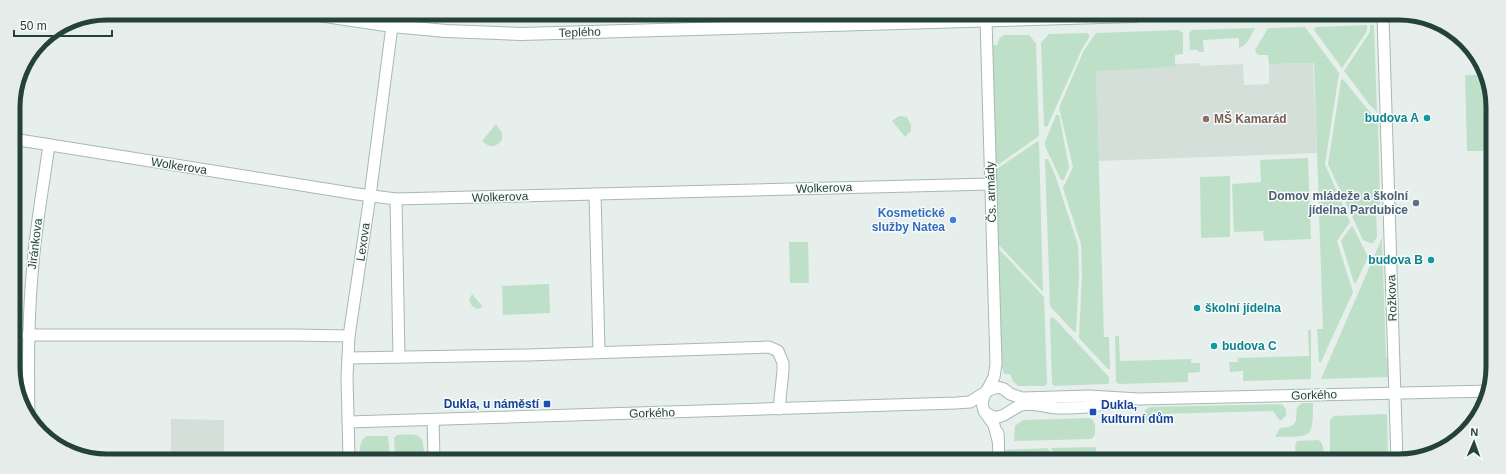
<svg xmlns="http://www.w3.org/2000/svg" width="1506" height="474" viewBox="0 0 1506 474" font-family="Helvetica,sans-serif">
<rect width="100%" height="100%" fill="#e6efeb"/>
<g fill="#d4dfda">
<polygon points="1199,63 1200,66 1243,64 1244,85 1269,84 1269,64 1313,63 1317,153 1098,161 1096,70 1175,67 1175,64"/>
<polygon points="171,419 224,420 224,458 171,458"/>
</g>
<g fill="#bfe0c8">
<polygon points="1367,25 1367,31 1342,68 1314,30 1316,27"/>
<polygon points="1370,25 1374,25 1377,112 1369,104 1344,71 1370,32"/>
<polygon points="1305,27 1339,73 1325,164 1350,222 1337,241 1353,292 1321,362 1319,362 1317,329 1323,329 1314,63 1269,64 1268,55 1259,55 1256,53 1255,50 1268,28"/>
<path d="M1255,28C1251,35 1247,46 1239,48V38L1203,40L1204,52H1198V50H1190L1189,33L1192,30Z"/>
<polygon points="1179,30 1183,33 1183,54 1175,55 1175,67 1096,71 1104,337 1109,337 1110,369 1108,369 1079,338 1082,274 1081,244 1063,188 1073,167 1059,108 1084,50 1096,33"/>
<polygon points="1087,33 1090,36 1082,49 1047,127 1044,126 1041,43 1049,34"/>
<polygon points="1004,35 1029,35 1036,43 1039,136 995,167 992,45 997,45 999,39"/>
<polygon points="1465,75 1484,75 1491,89 1491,151 1467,151"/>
<polygon points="1343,79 1368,110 1378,120 1380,204 1376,208 1377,237 1373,243 1370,243 1363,240 1328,164 1341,80"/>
<polygon points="1056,115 1059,115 1069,167 1064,180 1061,180 1045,146 1045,142"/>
<polygon points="899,116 907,117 911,125 911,131 905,137 892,121"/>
<path d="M496,124L502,133V140C496,148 489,148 482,141Z"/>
<polygon points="1038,141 1039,142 1043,292 998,244 995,170"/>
<polygon points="1308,158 1311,239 1264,241 1263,231 1234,232 1232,184 1261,182 1260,160"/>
<polygon points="1045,159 1048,159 1055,175 1078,245 1079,275 1076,331 1075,333 1050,306"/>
<polygon points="1230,176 1230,237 1201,238 1200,177"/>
<polygon points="1351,227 1353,227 1368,257 1356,283 1354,283 1341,241"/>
<polygon points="1382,238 1386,358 1390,359 1390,377 1321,379"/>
<polygon points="789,242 808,242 809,283 790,283"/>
<polygon points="998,248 1044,297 1047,384 1045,386 1018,386 1013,381 1010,374 1004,374 1002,367"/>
<polygon points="549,284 550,313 503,315 502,286"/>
<polygon points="472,294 483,307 477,309 472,306 469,300"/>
<polygon points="1053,317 1109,377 1109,383 1107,384 1055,386 1052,384 1050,319"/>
<polygon points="1308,330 1311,330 1311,379 1243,381 1243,371 1230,372 1229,362 1238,362 1238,358 1309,356"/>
<polygon points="1115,336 1119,336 1120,361 1191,359 1191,363 1200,363 1200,372 1188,373 1188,382 1119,384 1116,382"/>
<path d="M1303,403H1313C1313,441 1311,436 1275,437L1280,428C1309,427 1287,409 1303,403Z"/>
<polygon points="1279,404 1283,405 1286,410 1286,416 1280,421 1273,411 1159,414 1153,423 1148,422 1145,419 1145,410 1150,407"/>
<polygon points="1387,414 1388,461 1330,461 1330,420 1334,416"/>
<polygon points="1089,418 1093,420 1095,425 1095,435 1091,439 1014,441 1015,426 1023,420"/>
<path d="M397,435C421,434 424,433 424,459L403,458L401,456L399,457L395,455L394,438Z"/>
<path d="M367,436H388L390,456L385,458L384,457L381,458H360C360,450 358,441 367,436Z"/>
<path d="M1318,440C1325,443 1323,453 1324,461H1296L1295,446L1297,441Z"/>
<polygon points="1096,447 1097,460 1056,460 1051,448"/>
<polygon points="1048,448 1053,460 1004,460 1004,450"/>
</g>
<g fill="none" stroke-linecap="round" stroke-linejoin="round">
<defs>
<g id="minor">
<polyline points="1383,16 1397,461"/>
<polyline points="986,20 996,364 994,377 984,396 982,403 984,411 994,425 998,440"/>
<polyline points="13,139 357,194 396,199 991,184"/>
<polyline points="595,194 599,351"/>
<polyline points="396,199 399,357"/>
<polyline points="28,335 295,335 349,336"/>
<polyline points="348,358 528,355 769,347 778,351 783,363 783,371 779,409"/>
<path d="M986,413C1002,424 1008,409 1022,405C1034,402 1047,408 1059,408C1070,408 1082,408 1093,406C1100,405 1107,403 1114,402"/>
<path d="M29,415C28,368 28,322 32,275C35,231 43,188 49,145"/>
<polyline points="433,420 434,459"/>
<polyline points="348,422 956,403 970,402 989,390 997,387 1004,389 1010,394 1022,398 1089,396 1139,399 1490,391"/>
<polyline points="998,433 999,460"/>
<polyline points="349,458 347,377 349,336 370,196 392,26"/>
</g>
<g id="secondary">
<path id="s1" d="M312,14L392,26L446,31L521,34L1136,16"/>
</g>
</defs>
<use href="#minor" stroke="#a8b8b2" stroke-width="13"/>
<use href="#secondary" stroke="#a4bbb3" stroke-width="14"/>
<use href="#minor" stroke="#fff" stroke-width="11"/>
<use href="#secondary" stroke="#fff" stroke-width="12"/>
</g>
<g fill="#0f9aa8" stroke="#f7fbf9" stroke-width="1.5">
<circle cx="1427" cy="118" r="4"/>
<circle cx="1431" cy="260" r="4"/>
<circle cx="1197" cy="308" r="4"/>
<circle cx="1214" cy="346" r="4"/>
</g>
<circle fill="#8d6e63" stroke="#f7fbf9" stroke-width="1.5" cx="1206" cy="119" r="4"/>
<circle fill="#5c6f8a" stroke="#f7fbf9" stroke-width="1.5" cx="1416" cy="203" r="4"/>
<circle fill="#3f7fe0" stroke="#f7fbf9" stroke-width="1.5" cx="953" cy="220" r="4"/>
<g fill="#1a4fb4" stroke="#f7fbf9" stroke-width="1.5">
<rect x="543" y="400" width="8" height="8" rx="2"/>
<rect x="1089" y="408" width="8" height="8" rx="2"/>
</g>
<g text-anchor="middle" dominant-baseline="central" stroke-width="3" stroke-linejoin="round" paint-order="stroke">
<g font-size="12" fill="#24423a" stroke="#f7fbf9">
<text stroke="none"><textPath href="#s1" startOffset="269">Teplého</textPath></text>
<text transform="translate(179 166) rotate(9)">Wolkerova</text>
<text transform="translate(824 188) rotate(-2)">Wolkerova</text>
<text transform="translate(991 192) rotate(-92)">Čs. armády</text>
<text transform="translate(500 197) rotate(-2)">Wolkerova</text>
<text transform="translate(363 242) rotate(-82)">Lexova</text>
<text transform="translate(35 244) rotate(-83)">Jiránkova</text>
<text transform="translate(1392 298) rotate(-92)">Rožkova</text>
<text transform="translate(1314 395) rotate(-2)">Gorkého</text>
<text transform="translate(652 413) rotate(-2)">Gorkého</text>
</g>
<g font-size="12" font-weight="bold" fill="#0d838f" stroke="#f7fbf9" text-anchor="end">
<text x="1419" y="118">budova A</text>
<text x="1423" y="260">budova B</text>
<text x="1205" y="308" text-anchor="start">školní jídelna</text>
<text x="1222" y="346" text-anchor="start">budova C</text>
</g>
<g font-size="12" font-weight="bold" fill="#785e54" stroke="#f7fbf9" text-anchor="start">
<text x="1214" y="119">MŠ Kamarád</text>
</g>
<g font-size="12" font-weight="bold" fill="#4e5e75" stroke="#f7fbf9" text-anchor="end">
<text x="1408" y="196">Domov mládeže a školní<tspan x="1408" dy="14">jídelna Pardubice</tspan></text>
</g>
<g font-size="12" font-weight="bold" fill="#366cbe" stroke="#f7fbf9" text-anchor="end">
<text x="945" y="213">Kosmetické<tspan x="945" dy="14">služby Natea</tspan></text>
</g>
<g font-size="12" font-weight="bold" fill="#164399" stroke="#f7fbf9" text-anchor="end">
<text x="539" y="404">Dukla, u náměstí</text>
<text x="1101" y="405" text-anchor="start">Dukla,<tspan x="1101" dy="14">kulturní dům</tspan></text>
</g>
</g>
<path d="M0 0H1506V474H0ZM107 20H1399A87 87 0 0 1 1486 107V367A87 87 0 0 1 1399 454H107A87 87 0 0 1 20 367V107A87 87 0 0 1 107 20Z" fill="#e6ecea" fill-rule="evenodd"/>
<path fill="none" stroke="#24423a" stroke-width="5" d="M107 20H1399A87 87 0 0 1 1486 107V367A87 87 0 0 1 1399 454H107A87 87 0 0 1 20 367V107A87 87 0 0 1 107 20Z"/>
<g transform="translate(1474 442) rotate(2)" stroke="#f7fbf9" stroke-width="3" paint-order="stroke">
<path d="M0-3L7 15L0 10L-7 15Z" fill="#24423a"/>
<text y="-6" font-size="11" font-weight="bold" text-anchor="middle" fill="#24423a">N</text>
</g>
<path d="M14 30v6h98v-6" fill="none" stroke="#24423a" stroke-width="2"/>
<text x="20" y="30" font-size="12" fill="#24423a" stroke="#f7fbf9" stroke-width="3" paint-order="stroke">50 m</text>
</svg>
